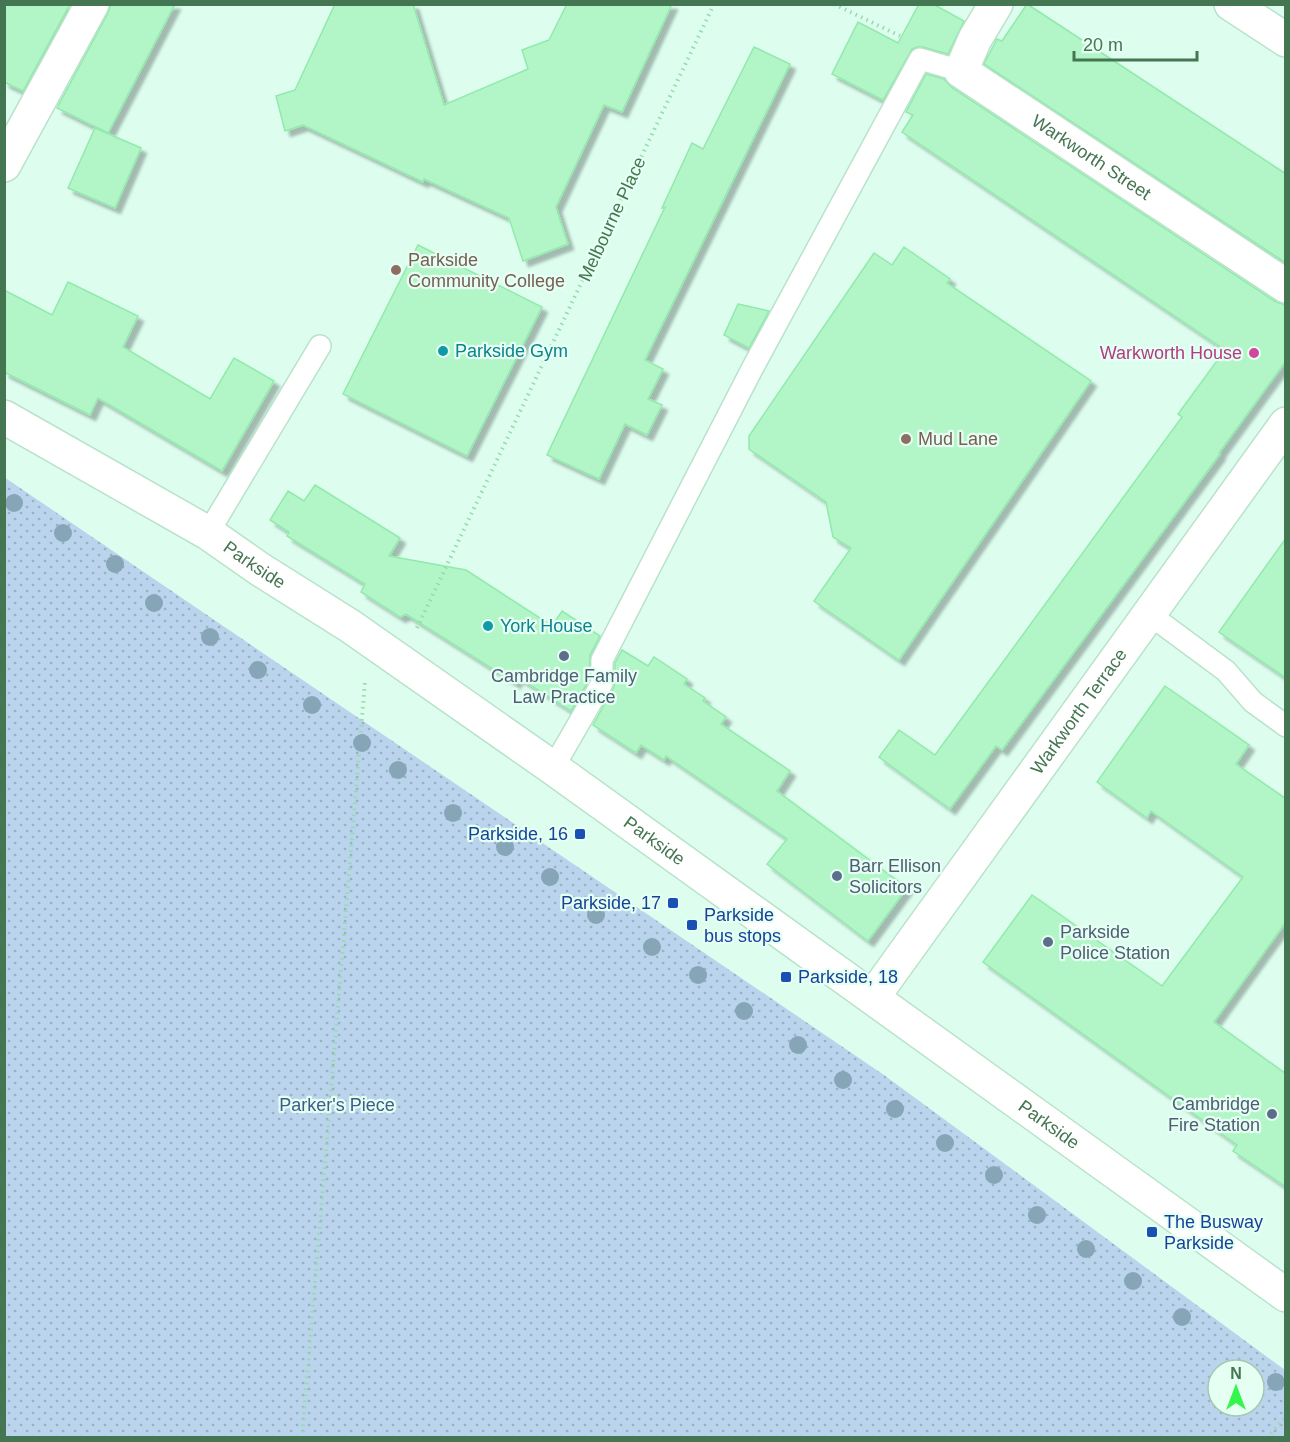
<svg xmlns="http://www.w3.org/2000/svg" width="1290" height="1442" viewBox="0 0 1290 1442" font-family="Helvetica,sans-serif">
<defs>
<pattern id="park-dots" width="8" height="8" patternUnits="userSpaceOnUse" patternTransform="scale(1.5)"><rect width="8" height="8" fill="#bbd4ed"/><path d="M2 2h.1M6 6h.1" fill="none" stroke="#9ab1c2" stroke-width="1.8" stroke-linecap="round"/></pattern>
<filter id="shadow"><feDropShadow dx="5.5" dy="5.5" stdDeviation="1.5" flood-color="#0004"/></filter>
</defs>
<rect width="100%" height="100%" fill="#ddfeef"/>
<path fill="url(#park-dots)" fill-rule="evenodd" d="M4,477L884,1075L1285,1370V1437H5ZM1218,1370H1254V1406H1218Z"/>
<g fill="#b2f6c7" stroke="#91eaab" stroke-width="1.5" filter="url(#shadow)">
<polygon points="4,4 70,4 23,91 4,82"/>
<polygon points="111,4 175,4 108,133 57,108 108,13"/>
<polygon points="335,4 413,4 444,105 528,69 522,50 549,40 567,4 672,4 622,112 604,105 556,207 568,244 523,261 509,218 424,179 423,182 303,125 285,131 276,96 295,90"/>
<polygon points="919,4 933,4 964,21 948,54 923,47 917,47 912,49 883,100 832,74 858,22 898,43"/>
<polygon points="1027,4 1286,174 1286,263 984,64 997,39 1002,41"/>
<polygon points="754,47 790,64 645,360 663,369 648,399 662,405 647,435 625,424 599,479 547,455 665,207 662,208 692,143 703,149"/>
<polygon points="926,74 944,79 951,87 1276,302 1286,305 1286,361 1219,453 1220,454 1002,750 996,746 950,809 879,757 899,730 935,755 1182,417 1178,414 1225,350 902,132 913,115 906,112"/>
<polygon points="95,128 141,148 115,208 68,188"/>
<polygon points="418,245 542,307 467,456 343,394"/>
<polygon points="904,247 950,279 947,283 1091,381 899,660 814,601 851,548 833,537 826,502 749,449 749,436 874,253 892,265"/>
<polygon points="68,282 138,316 123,347 210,399 234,358 274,381 222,471 98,398 90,415 4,372 4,290 52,315"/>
<polygon points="738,304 769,311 749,348 724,335"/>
<polygon points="315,485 400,538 389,556 466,570 552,626 562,611 600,636 590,655 589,680 571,711 518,677 515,683 406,614 400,617 361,592 365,584 287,536 289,532 270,520 288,491 304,501"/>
<polygon points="1286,538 1286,678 1219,632"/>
<polygon points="622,650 648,666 654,657 687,679 684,684 705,698 703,701 726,717 721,724 790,771 777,791 907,888 868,941 767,864 787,839 666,756 664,760 641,745 636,753 593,725 613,689 615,683 615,663"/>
<polygon points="1165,686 1249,745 1236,764 1286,799 1286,922 1214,1022 1286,1074 1286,1187 1233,1151 1237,1145 983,962 1032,895 1162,986 1243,877 1151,811 1147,818 1097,782"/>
</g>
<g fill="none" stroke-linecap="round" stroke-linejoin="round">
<defs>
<g id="lane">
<polyline points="208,533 320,346"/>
<polyline points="1149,614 1226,671 1253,702 1286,726"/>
<polyline points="553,768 602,683 602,660 752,369 920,59 961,71"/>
</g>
<g id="street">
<path id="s1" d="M996,4L975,39L961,71L1286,286"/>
<polyline points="1231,4 1286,40"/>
<polyline points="4,165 92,4"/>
<path id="s2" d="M4,417L208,533L261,570L350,626L553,768L1286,1295"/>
<path id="s3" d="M873,997L1286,424"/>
</g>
</defs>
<use href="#lane" stroke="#b9e3c9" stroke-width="24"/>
<use href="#street" stroke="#b9e3c9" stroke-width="36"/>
<g stroke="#96dbab" stroke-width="4" stroke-dasharray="1.5 4.5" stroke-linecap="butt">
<polyline points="834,4 900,36"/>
<polyline points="417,628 714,4"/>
<polyline points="302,1438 365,682"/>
<polyline points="1267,1438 1286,1416"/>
</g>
<use href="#lane" stroke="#fff" stroke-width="21"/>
<use href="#street" stroke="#fff" stroke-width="33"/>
</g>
<g fill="#86a5b7">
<circle cx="14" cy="503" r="9"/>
<circle cx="63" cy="533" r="9"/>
<circle cx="115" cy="564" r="9"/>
<circle cx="154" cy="603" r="9"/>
<circle cx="210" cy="637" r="9"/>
<circle cx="258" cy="670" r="9"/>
<circle cx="312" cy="705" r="9"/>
<circle cx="362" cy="743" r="9"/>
<circle cx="398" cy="770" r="9"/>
<circle cx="453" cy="813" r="9"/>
<circle cx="505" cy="847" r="9"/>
<circle cx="550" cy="877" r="9"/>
<circle cx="596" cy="915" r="9"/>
<circle cx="652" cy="947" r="9"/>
<circle cx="698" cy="975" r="9"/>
<circle cx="744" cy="1011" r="9"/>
<circle cx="798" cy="1045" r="9"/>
<circle cx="843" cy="1080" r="9"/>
<circle cx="895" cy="1109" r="9"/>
<circle cx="945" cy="1143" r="9"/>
<circle cx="994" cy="1175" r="9"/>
<circle cx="1037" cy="1215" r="9"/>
<circle cx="1086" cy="1249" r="9"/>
<circle cx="1133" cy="1281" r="9"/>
<circle cx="1182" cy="1317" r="9"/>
<circle cx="1276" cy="1382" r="9"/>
</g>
<g fill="#8d6e63" stroke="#e6fff3" stroke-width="2">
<circle cx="396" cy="270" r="6"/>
<circle cx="906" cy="439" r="6"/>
</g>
<g fill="#0f9aa8" stroke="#e6fff3" stroke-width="2">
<circle cx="443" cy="351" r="6"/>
<circle cx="488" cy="626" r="6"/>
</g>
<circle fill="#d1479c" stroke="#e6fff3" stroke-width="2" cx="1254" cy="353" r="6"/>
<g fill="#5c6f8a" stroke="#e6fff3" stroke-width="2">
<circle cx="564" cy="656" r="6"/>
<circle cx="837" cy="876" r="6"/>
<circle cx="1048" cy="942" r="6"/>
<circle cx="1272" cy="1114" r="6"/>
</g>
<g fill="#1a4fb4" stroke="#e6fff3" stroke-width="2">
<rect x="574" y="828" width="12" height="12" rx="3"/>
<rect x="667" y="897" width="12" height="12" rx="3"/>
<rect x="686" y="919" width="12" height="12" rx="3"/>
<rect x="780" y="971" width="12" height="12" rx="3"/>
<rect x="1146" y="1226" width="12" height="12" rx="3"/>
</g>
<g text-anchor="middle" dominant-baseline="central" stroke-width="4.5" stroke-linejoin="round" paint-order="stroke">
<g font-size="18" fill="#447651" stroke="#e6fff3">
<text stroke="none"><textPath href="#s1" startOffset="232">Warkworth Street</textPath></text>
<text transform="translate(612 219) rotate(-65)">Melbourne Place</text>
<text stroke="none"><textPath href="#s2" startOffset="291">Parkside</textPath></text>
<text stroke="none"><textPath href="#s3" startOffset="352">Warkworth Terrace</textPath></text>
<text stroke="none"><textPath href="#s2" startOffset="777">Parkside</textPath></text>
<text stroke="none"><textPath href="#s2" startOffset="1263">Parkside</textPath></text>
</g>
<g font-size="18" fill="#785e54" stroke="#e6fff3" text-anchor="start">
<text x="408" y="260">Parkside<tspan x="408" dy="21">Community College</tspan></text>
<text x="918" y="439">Mud Lane</text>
</g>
<g font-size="18" fill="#0d838f" stroke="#e6fff3" text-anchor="start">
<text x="455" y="351">Parkside Gym</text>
<text x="500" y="626">York House</text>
</g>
<g font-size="18" fill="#b23c85" stroke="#e6fff3" text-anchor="end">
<text x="1242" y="353">Warkworth House</text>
</g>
<g font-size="18" fill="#4e5e75" stroke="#e6fff3" text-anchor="start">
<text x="564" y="676" text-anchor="middle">Cambridge Family<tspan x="564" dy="21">Law Practice</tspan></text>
<text x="849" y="866">Barr Ellison<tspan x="849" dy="21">Solicitors</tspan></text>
<text x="1060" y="932">Parkside<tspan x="1060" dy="21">Police Station</tspan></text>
<text x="1260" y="1104" text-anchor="end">Cambridge<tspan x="1260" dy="21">Fire Station</tspan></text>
</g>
<g font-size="18" fill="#164399" stroke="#e6fff3" text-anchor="start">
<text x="568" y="834" text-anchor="end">Parkside, 16</text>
<text x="661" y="903" text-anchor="end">Parkside, 17</text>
<text x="704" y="915">Parkside<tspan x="704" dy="21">bus stops</tspan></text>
<text x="798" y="977">Parkside, 18</text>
<text x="1164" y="1222">The Busway<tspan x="1164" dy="21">Parkside</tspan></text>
</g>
<g font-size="18" fill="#3f5c89" stroke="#e6fff3">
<text x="337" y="1105">Parker's Piece</text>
</g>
</g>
<rect width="1290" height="1442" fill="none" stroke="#447651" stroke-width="12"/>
<g transform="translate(1236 1388)"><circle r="28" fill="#e6fff3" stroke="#a5c8b2" stroke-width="1.5"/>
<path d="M0-4.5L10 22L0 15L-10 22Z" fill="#36f54f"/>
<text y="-9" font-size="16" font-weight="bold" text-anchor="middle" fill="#447651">N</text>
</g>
<path d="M1074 51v9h123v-9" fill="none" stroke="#447651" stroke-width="3"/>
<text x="1083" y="51" font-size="18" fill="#447651" stroke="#e6fff3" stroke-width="4.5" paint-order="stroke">20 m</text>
</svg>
